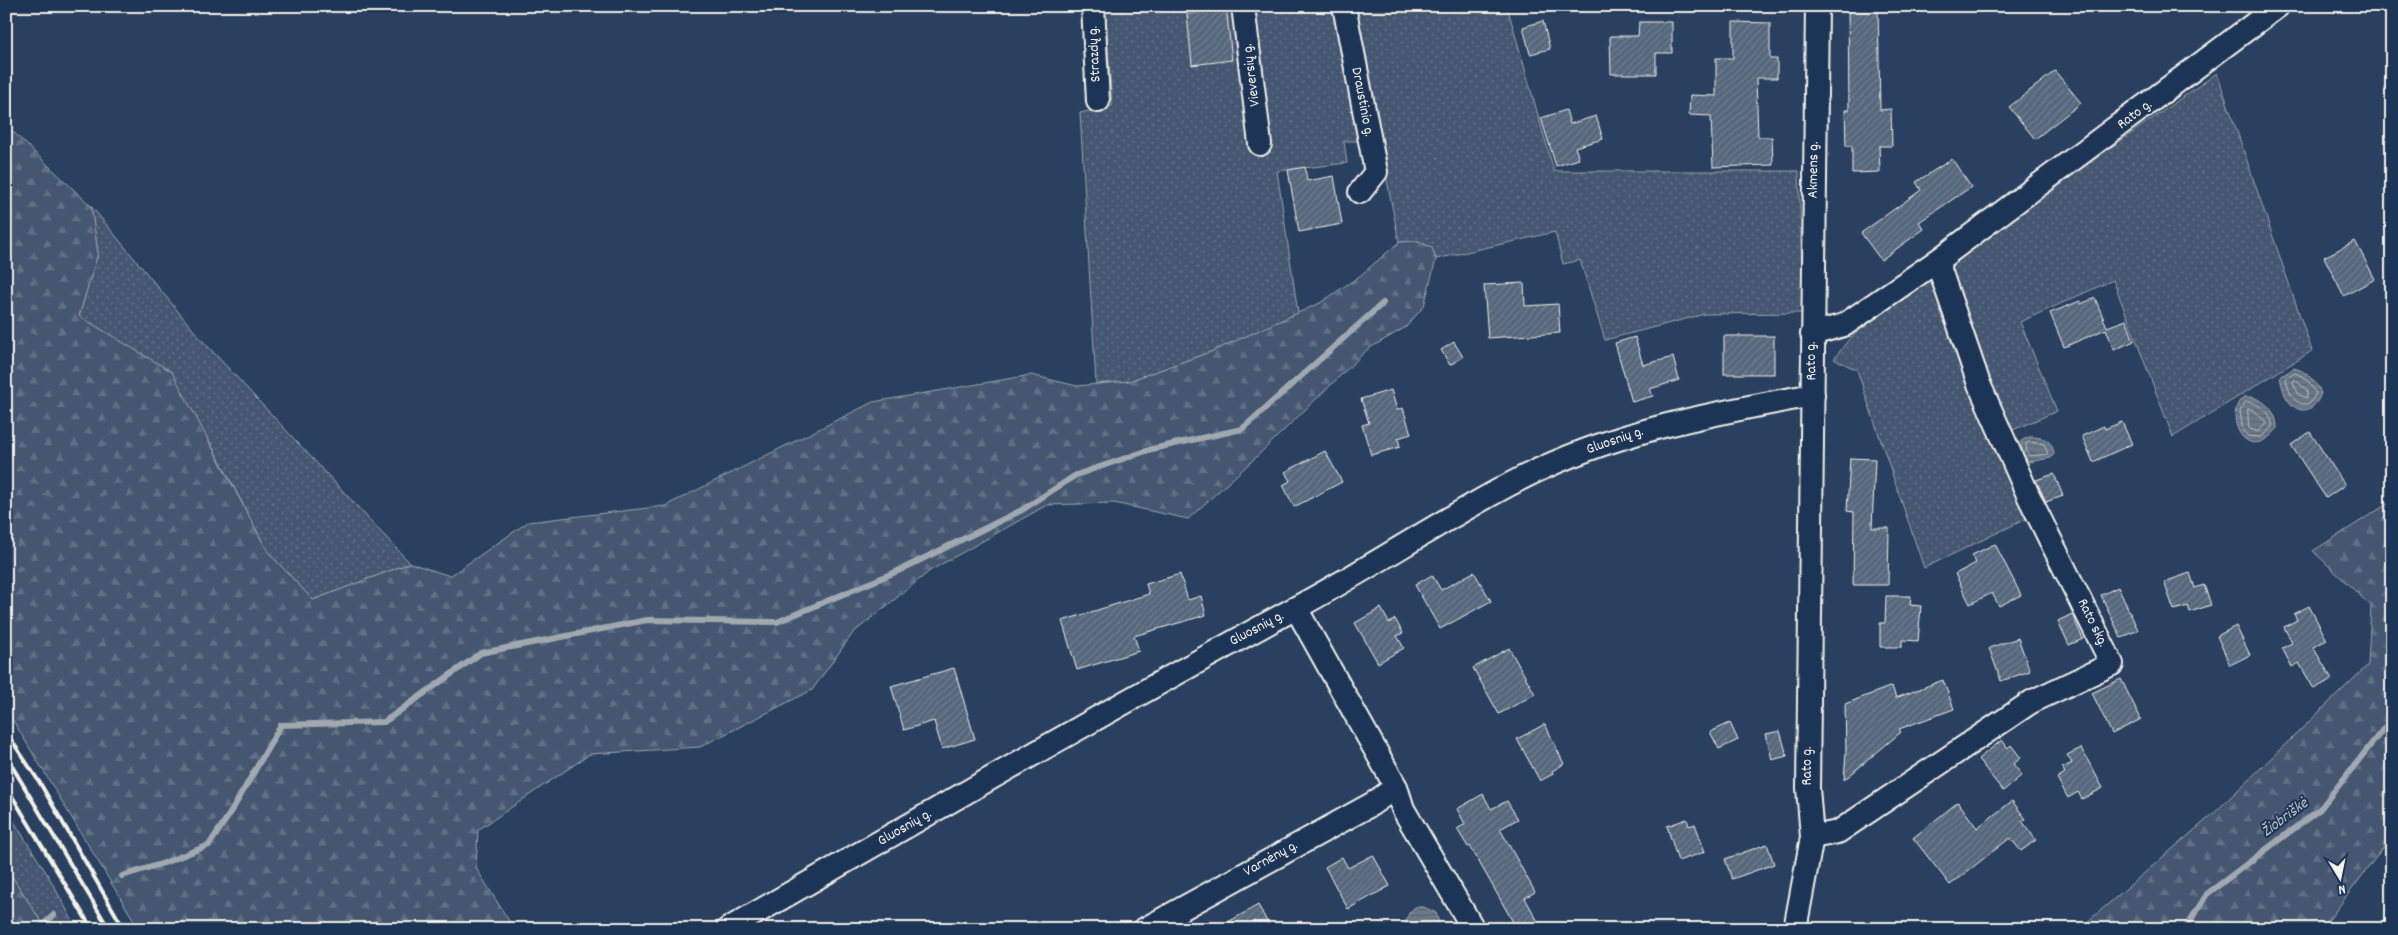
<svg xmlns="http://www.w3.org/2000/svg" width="2398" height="935" viewBox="0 0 2398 935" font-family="Dekko,sans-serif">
<defs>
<pattern id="grass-dots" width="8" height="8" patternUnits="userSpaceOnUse" patternTransform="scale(1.25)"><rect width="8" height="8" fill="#445771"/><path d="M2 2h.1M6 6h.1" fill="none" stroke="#607085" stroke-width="1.8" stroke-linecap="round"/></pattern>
<pattern id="forest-firs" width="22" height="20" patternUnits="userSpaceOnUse" patternTransform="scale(1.25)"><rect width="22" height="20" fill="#445771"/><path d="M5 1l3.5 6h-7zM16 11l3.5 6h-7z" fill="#607085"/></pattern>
<pattern id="water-rules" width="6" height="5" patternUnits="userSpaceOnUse" patternTransform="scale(1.25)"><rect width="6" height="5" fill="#6a788a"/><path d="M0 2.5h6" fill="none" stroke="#5b626b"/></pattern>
<pattern id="building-hatch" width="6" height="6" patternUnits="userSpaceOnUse" patternTransform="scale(1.25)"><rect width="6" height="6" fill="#56677d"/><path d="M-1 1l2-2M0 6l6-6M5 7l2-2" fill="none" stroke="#6f7d8f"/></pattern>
</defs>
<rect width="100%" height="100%" fill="#2a4060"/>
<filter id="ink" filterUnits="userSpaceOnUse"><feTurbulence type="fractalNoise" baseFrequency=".02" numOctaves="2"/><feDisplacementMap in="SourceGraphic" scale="10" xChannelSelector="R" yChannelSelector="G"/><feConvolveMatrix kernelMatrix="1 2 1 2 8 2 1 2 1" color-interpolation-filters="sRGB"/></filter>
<g filter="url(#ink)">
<g fill="url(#grass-dots)" stroke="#9ca4ac">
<polygon points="1105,6 1338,6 1365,141 1344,141 1347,163 1277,171 1298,313 1213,351 1129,381 1096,384 1080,113 1112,106"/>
<polygon points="1353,6 1507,6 1554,171 1799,171 1803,313 1705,314 1605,340 1580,260 1563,264 1555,232 1436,259 1432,248 1419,241 1399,242"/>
<polygon points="2217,73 2312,351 2173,437 2113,280 2020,322 2057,411 2006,433 1950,272 1954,258"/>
<polygon points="91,206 200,338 410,563 313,600 268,552 209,440 79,316 98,253"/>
<polygon points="1929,278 1934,282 2032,516 1924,568 1857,370 1834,359 1849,339 1923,280"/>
<polygon points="6,809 49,877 77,929 46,929 6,867"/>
</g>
<g fill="url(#forest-firs)" stroke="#9ca4ac">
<polygon points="6,125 91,206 98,253 79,316 172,372 268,552 313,600 410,563 450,576 528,522 665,506 873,402 1031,375 1077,386 1129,381 1213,351 1320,303 1361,275 1399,242 1419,241 1432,248 1436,259 1424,306 1406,327 1368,349 1251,462 1188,519 1114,503 1047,505 931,570 853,633 812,690 700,747 590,754 478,830 476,868 514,929 139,929 6,709"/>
<polygon points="2392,501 2392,836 2322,929 2079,929 2212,815 2368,665 2371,606 2313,551"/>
<polygon points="6,867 46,929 6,929"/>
</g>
<g fill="url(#water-rules)" stroke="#a1a8b0">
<path d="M2294,368C2307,371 2315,381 2321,393C2317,407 2304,417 2291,404C2284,397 2282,386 2280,377Z"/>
<path d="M2244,397C2262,395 2278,412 2277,429C2244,469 2222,411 2244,397Z"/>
<path d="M2029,437C2043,437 2052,439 2054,454L2051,458L2029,462L2023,457L2021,441Z"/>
<polygon points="1415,907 1424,907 1436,913 1441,929 1403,929 1409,913"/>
</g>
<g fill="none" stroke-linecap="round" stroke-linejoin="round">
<g stroke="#bdc1c2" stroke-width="1">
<path d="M2295,373C2305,376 2312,385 2316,394L2310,403C2295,408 2288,391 2286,379Z"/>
<polygon points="2295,380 2307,390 2307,398 2299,395 2293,383"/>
<path d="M2246,402C2258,402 2274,414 2272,427L2261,437L2248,436L2243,431L2240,411Z"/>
<polygon points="2248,409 2253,410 2266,422 2258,432 2249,428"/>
<polygon points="2029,442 2044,444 2048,454 2030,456 2027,453 2026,444"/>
</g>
<g stroke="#a1a8b0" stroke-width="6">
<polyline points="122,876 164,863 209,845 231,812 281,725 384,722 481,653 647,620 777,622 898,571 1022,510 1076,475 1152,449 1242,429 1383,303"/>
<polyline points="38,929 54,915"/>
<polyline points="2185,929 2207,894 2320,809 2392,718"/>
</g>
</g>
<g fill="url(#building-hatch)" stroke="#f4f1e8">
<polygon points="1205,6 1226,6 1232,60 1192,65 1187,14 1206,12"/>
<polygon points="1848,6 1878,6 1880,110 1891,109 1892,146 1879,146 1880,172 1852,173 1852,146 1846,146 1845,110 1849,110"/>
<polygon points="1543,21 1550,49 1530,54 1523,27"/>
<polygon points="1639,22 1672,22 1672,53 1656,53 1656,74 1611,74 1610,36 1638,36"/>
<polygon points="1733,22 1770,23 1770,59 1777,59 1777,78 1756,78 1758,137 1772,137 1773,165 1713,167 1711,116 1689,115 1690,95 1716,96 1716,58 1733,58"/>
<polygon points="2055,71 2081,103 2035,139 2009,107"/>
<polygon points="1566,110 1570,124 1596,116 1603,139 1575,147 1579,159 1556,166 1541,118"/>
<polygon points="1952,159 1971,187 1919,222 1924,229 1881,260 1861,233 1921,190 1916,182"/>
<polygon points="1305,167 1307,181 1334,176 1342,224 1299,232 1288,170"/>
<polygon points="2355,241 2375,279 2344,296 2324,257"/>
<polygon points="1524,283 1525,306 1558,304 1560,333 1488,338 1484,285"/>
<polygon points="2095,298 2107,327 2126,320 2134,341 2114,350 2106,329 2064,347 2050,313 2080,301 2081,304"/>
<rect x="1724" y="336" width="50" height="38"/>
<polygon points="1635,337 1643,365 1673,357 1679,380 1650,389 1653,396 1632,402 1615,343"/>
<polygon points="1454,342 1463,357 1450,365 1441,350"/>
<polygon points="1391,390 1397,410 1403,408 1411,434 1398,438 1400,447 1371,455 1362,425 1369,423 1361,399"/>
<polygon points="2122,422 2132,444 2093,462 2082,436 2104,426 2105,429"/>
<polygon points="2310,432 2345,485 2326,498 2291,445"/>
<polygon points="1325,451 1342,482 1294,507 1283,485 1290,481 1285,472"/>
<polygon points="1850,458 1875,459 1872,528 1889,528 1888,585 1853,585 1854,512 1847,511"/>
<polygon points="2054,474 2063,496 2046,502 2036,480"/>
<polygon points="1995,544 2021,595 1999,606 1992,593 1970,604 1955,574 1976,563 1972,555"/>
<polygon points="1474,572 1491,601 1440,629 1415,585 1432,575 1441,590"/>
<polygon points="2190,573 2195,588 2204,585 2211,605 2190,612 2188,606 2174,610 2164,582"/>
<polygon points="1180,574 1188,600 1201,596 1206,615 1134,636 1139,651 1077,670 1062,621 1149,594 1146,584"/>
<polygon points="2118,587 2138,630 2121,638 2101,595"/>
<polygon points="1886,596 1911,596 1910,605 1921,606 1918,641 1902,640 1902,647 1880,647 1880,623 1885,623"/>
<polygon points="2309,606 2327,640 2313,647 2332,679 2314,689 2299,663 2292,667 2282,648 2292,643 2284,627 2297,620 2294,614"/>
<polygon points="1381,608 1389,623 1395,619 1403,633 1397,636 1404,648 1378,663 1355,623"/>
<polygon points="2072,614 2083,639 2069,645 2058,621"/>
<polygon points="2236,626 2250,655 2230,665 2217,636"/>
<polygon points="2018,638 2030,671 2001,681 1989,648"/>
<polygon points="1509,648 1535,694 1499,714 1473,668"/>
<polygon points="954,668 975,739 942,749 934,721 904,730 891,686"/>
<polygon points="2121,679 2141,719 2112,734 2092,693"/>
<polygon points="1943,680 1954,709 1899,729 1901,732 1844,780 1846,752 1845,704 1892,686 1896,698"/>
<polygon points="1730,723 1738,740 1719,749 1710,732"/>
<polygon points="1545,724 1564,764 1552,771 1553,774 1540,781 1517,739"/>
<polygon points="1780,731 1787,756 1772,760 1766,734"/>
<polygon points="2002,740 2008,748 2011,745 2021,758 2013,764 2022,775 2003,791 1978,759"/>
<polygon points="2081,748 2103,788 2082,799 2078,792 2068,798 2057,778 2065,773 2062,768 2072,763 2067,755"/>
<polygon points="1483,794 1491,809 1507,801 1518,819 1500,829 1535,892 1525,898 1542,929 1517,929 1470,846 1468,847 1457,829 1465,824 1457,809"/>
<polygon points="2012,801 2026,819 2022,821 2036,840 2021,851 2010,838 1950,885 1913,838 1958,802 1977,828"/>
<polygon points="1687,819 1689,826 1695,824 1705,852 1678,861 1667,826"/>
<polygon points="1767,844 1774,864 1732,879 1725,859"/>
<polygon points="1373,855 1390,886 1348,909 1325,867 1342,857 1348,868"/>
<polygon points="1258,905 1271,929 1216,929"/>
</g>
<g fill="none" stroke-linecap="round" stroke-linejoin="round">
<defs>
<g id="minor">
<polyline points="1093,6 1098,101"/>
<polyline points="1243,6 1260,144"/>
<polyline points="1344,6 1376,172 1360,192"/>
<polyline points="1812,334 1844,325 1937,261 2278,6"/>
<polyline points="1296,608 1396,787 1403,809 1471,925"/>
<polyline points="1812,837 1838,832 2031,702 2112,664 2029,497 1979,384 1937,261"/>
<path d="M728,929C915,822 1102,713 1292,610C1370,569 1442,519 1520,479C1611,432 1713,413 1813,395"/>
<polyline points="1145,929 1372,804 1396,787"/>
<polyline points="1795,929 1812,837 1808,788 1817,6"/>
</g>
</defs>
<use href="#minor" stroke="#f4f1e8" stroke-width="26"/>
<use href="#minor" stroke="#1d3557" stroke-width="22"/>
<g stroke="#f4f1e8" stroke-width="4">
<polyline points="6,732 40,783 124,929"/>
<polyline points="6,756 109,929"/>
<polyline points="6,786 92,929"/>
</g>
</g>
</g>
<g text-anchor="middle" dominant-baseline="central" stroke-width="4" stroke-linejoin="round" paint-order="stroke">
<g font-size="15" fill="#f4f1e8" stroke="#1d3557">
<text transform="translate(1095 54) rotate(-93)">Strazdų g.</text>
<text transform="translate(1252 75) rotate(-97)">Vieversių g.</text>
<text transform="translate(1362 102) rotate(79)">Draustinio g.</text>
<text transform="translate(2135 115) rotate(-37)">Rato g.</text>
<text transform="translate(1814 170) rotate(-89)">Akmens g.</text>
<text transform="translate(1812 361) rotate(-91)">Rato g.</text>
<text transform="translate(1615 441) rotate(-19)">Gluosnių g.</text>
<text transform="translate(2092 623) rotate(64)">Rato skg.</text>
<text transform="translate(1257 629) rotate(-28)">Gluosnių g.</text>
<text transform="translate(1808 766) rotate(-90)">Rato g.</text>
<text transform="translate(905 828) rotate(-30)">Gluosnių g.</text>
<text transform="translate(1271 859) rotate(-29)">Varnėnų g.</text>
</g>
<g font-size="16" font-style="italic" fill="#bdc1c2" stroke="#1d3557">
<text transform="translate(2285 818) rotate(-37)">Žiobriškė</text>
</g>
</g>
<rect width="2398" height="935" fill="none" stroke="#1d3557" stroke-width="25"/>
<rect x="12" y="12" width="2373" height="910" fill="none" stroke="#f4f1e8" stroke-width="2" filter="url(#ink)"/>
<g transform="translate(2340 878) rotate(170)" stroke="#1d3557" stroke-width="4" paint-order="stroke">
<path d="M0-4L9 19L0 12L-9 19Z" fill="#f4f1e8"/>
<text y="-8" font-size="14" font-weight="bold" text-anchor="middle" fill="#f4f1e8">N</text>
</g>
</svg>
